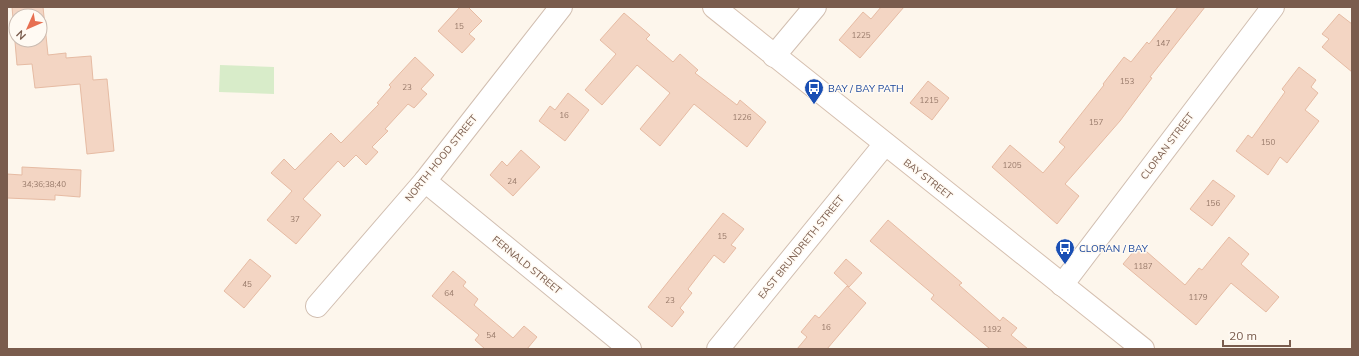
<svg xmlns="http://www.w3.org/2000/svg" width="1359" height="356" viewBox="0 0 1359 356" font-family="Mulish,sans-serif">
<rect width="100%" height="100%" fill="#fdf6ec"/>
<polygon fill="#d8ecc9" points="220,65 274,67 274,94 219,92"/>
<g fill="#f3d5c3" stroke="#e6bba3" fill-rule="evenodd">
<path d="M12,7H43L48,55L66,53V58L91,56L93,80L107,79L114,151L87,154L80,84L35,88L32,64L17,65ZM16,16H40V40H16Z"/>
<polygon points="460,7 468,7 482,21 469,34 475,39 462,53 438,31"/>
<polygon points="881,7 904,7 860,58 839,40 863,12 871,19"/>
<polygon points="1178,7 1205,7 1150,77 1152,78 1120,121 1065,184 1079,196 1057,224 992,167 1010,145 1043,173 1065,147 1059,142 1104,85 1103,84 1124,57 1131,62 1147,42 1149,44"/>
<polygon points="624,13 650,35 646,39 673,62 680,54 698,70 695,73 737,105 740,100 766,122 747,147 694,104 660,146 640,129 670,93 637,65 602,105 585,90 616,54 600,40"/>
<polygon points="1339,14 1352,24 1352,72 1322,47 1329,39 1322,34"/>
<polygon points="415,57 434,75 421,89 427,94 414,108 408,104 385,129 388,131 372,147 378,152 366,165 356,155 344,167 338,161 303,199 321,215 296,244 267,220 292,191 271,173 284,159 295,170 331,133 341,143 379,104 377,103 391,87 389,85"/>
<polygon points="1299,67 1316,80 1311,87 1318,93 1305,110 1319,121 1287,163 1280,157 1268,175 1236,151 1248,135 1252,138 1285,92 1282,89"/>
<polygon points="928,81 949,98 932,120 910,103"/>
<polygon points="568,93 589,110 565,141 539,121 550,106 555,110"/>
<polygon points="521,150 540,167 513,196 490,175 502,161 507,166"/>
<polygon points="22,167 81,170 80,197 55,195 55,200 7,198 7,174 22,175"/>
<polygon points="1213,180 1235,196 1212,226 1190,209"/>
<polygon points="723,213 744,229 731,245 736,248 724,263 714,255 688,289 692,293 680,308 684,312 672,327 648,307"/>
<polygon points="888,220 962,283 959,285 1000,321 1003,317 1017,328 1011,335 1028,349 990,349 931,299 934,295 870,241"/>
<polygon points="1229,237 1249,254 1241,264 1279,297 1266,312 1231,283 1196,325 1123,264 1139,245 1185,285 1199,268 1202,270"/>
<polygon points="250,259 271,276 244,308 224,291"/>
<polygon points="846,259 862,273 849,287 834,273"/>
<polygon points="453,271 466,282 463,286 478,299 474,305 513,338 524,326 537,337 527,349 485,349 475,340 479,335 432,296"/>
<polygon points="847,286 866,303 827,349 797,349 807,337 801,332 815,315 819,318"/>
</g>
<g fill="none" stroke-linecap="round" stroke-linejoin="round">
<defs>
<g id="street">
<polyline points="774,56 815,7"/>
<polyline points="425,181 630,349"/>
<polyline points="1062,285 1273,7"/>
<polyline points="317,306 425,181 561,7"/>
<polyline points="718,349 885,144"/>
</g>
<polyline id="secondary" points="714,7 1143,349"/>
</defs>
<use href="#street" stroke="#d1beb0" stroke-width="24"/>
<use href="#secondary" stroke="#d6c0b0" stroke-width="24"/>
<use href="#street" stroke="#fff" stroke-width="22"/>
<use href="#secondary" stroke="#fff" stroke-width="22"/>
</g>
<defs>
<symbol id="bus-pin" viewBox="-11 -11 22 30"><path d="M0 17L-7.5 6A9.5 9.5 0 1 1 7.5 6Z" fill="#1a4fb4" stroke="#fffaf3"/><path d="M-5-6H5V4H4V6H2V4H-2V6H-4V4H-5ZM-3.5-4V0h7V-4ZM-3.5 1.2v1.5H-2V1.2ZM2 1.2v1.5H3.5V1.2Z" fill="#fff"/></symbol>
</defs>
<g fill-rule="evenodd">
<use href="#bus-pin" x="803" y="77" width="22" height="30"/>
<use href="#bus-pin" x="1054" y="237" width="22" height="30"/>
</g>
<g text-anchor="middle" dominant-baseline="central" stroke-width="3" stroke-linejoin="round" paint-order="stroke">
<g font-size="8" fill="#987a6a">
<text x="459" y="26">15</text>
<text x="861" y="35">1225</text>
<text x="1163" y="43">147</text>
<text x="1127" y="81">153</text>
<text x="407" y="87">23</text>
<text x="929" y="100">1215</text>
<text x="564" y="115">16</text>
<text x="742" y="117">1226</text>
<text x="1096" y="122">157</text>
<text x="1268" y="142">150</text>
<text x="1012" y="165">1205</text>
<text x="512" y="181">24</text>
<text x="44" y="184">34;36;38;40</text>
<text x="1213" y="203">156</text>
<text x="295" y="219">37</text>
<text x="722" y="236">15</text>
<text x="1143" y="266">1187</text>
<text x="247" y="284">45</text>
<text x="449" y="293">64</text>
<text x="1198" y="297">1179</text>
<text x="670" y="300">23</text>
<text x="826" y="327">16</text>
<text x="992" y="329">1192</text>
<text x="491" y="335">54</text>
</g>
<g font-size="10" fill="#164399" stroke="#fffaf3" text-anchor="start">
<text x="828" y="88">BAY / BAY PATH</text>
<text x="1079" y="248">CLORAN / BAY</text>
</g>
<g font-size="10" fill="#7a5c4d" stroke="#fffaf3">
<text transform="translate(1167 146) rotate(-53)">CLORAN STREET</text>
<text transform="translate(441 158) rotate(-51)">NORTH HOOD STREET</text>
<text transform="translate(928 179) rotate(38)">BAY STREET</text>
<text transform="translate(801 247) rotate(-51)">EAST BRUNDRETH STREET</text>
<text transform="translate(527 265) rotate(39)">FERNALD STREET</text>
</g>
</g>
<rect width="1359" height="356" fill="none" stroke="#7a5c4d" stroke-width="16"/>
<g transform="translate(28 28) rotate(225)"><circle r="19" fill="#fffaf3" stroke="#cabbb1"/>
<path d="M0-3L7 15L0 10L-7 15Z" fill="#e76f51"/>
<text y="-6" font-size="11" font-weight="bold" text-anchor="middle" fill="#7a5c4d">N</text>
</g>
<path d="M1223 340v6h67v-6" fill="none" stroke="#7a5c4d" stroke-width="2"/>
<text x="1229" y="340" font-size="12" fill="#7a5c4d" stroke="#fffaf3" stroke-width="3" paint-order="stroke">20 m</text>
</svg>
